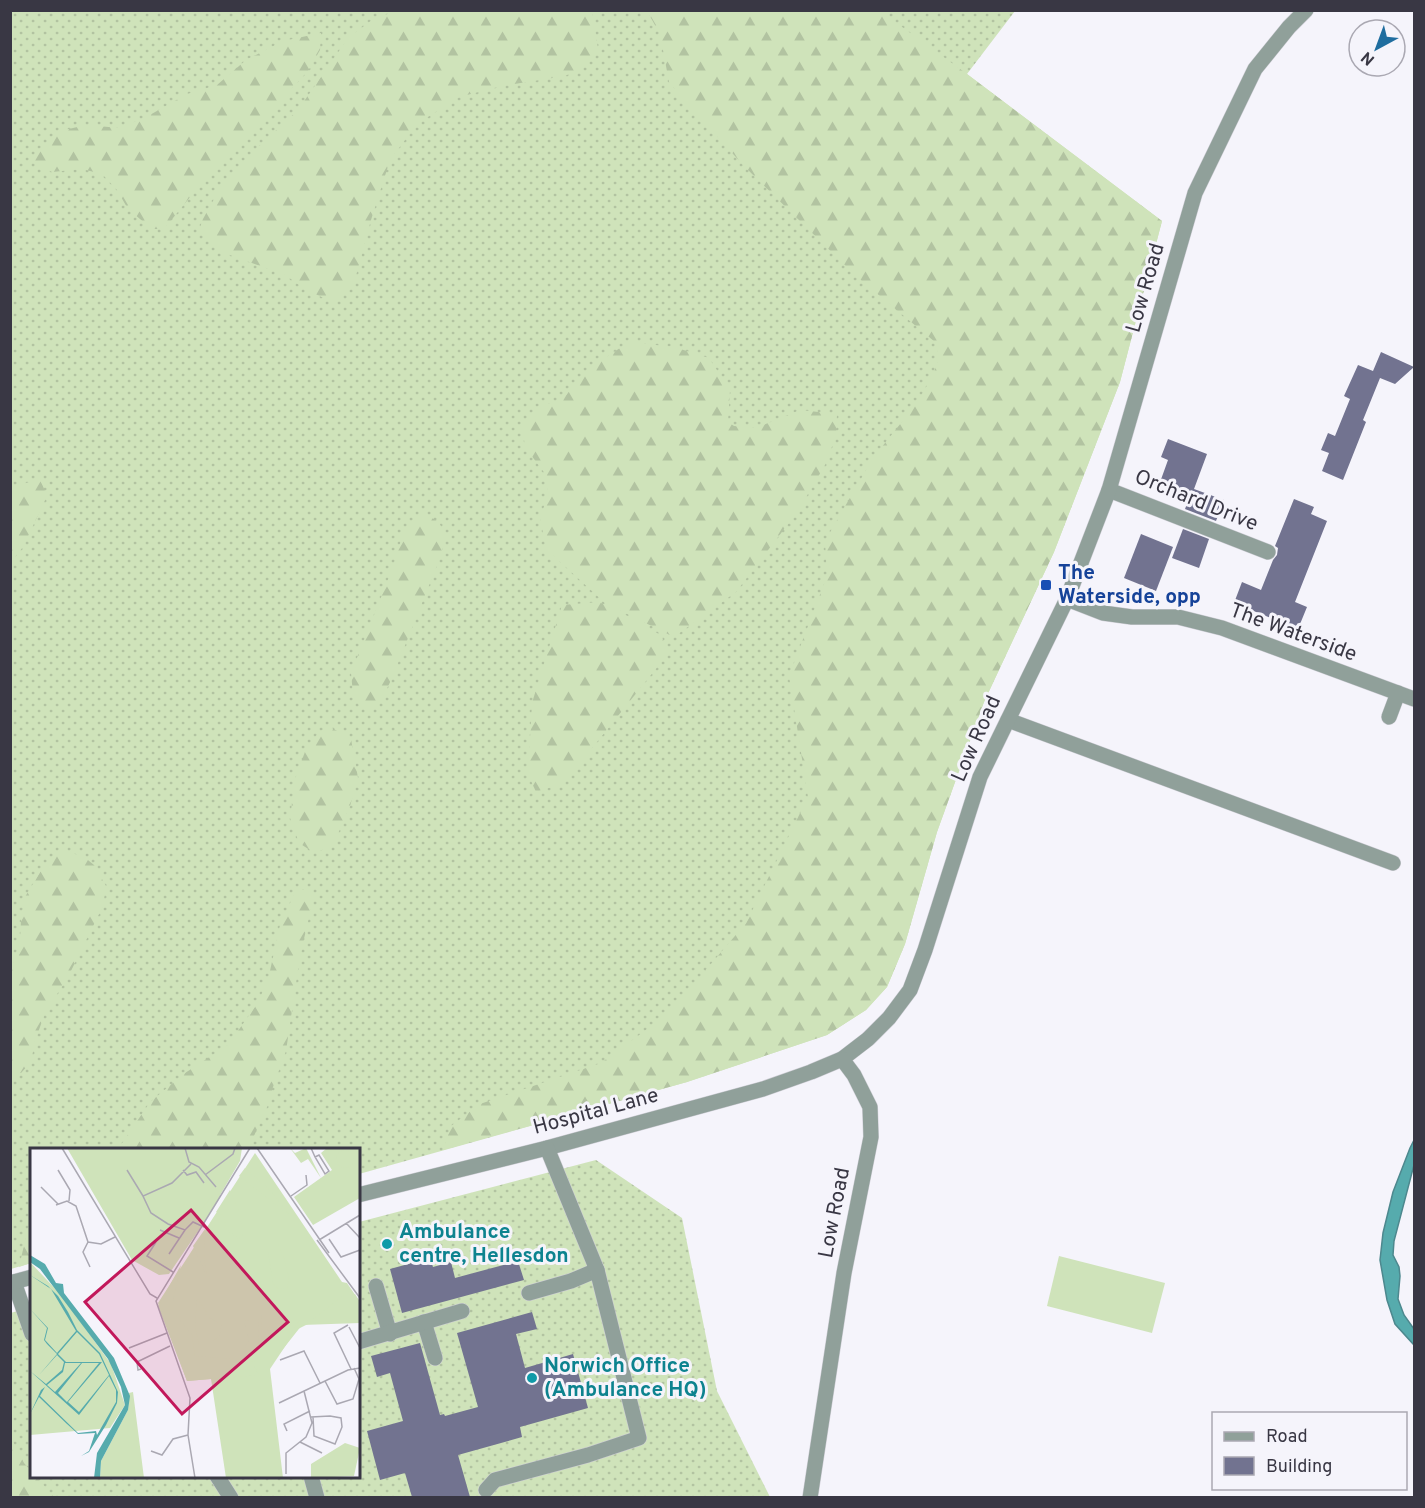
<svg xmlns="http://www.w3.org/2000/svg" width="1425" height="1508" viewBox="0 0 1425 1508" font-family="Overpass,sans-serif">
<defs>
<pattern id="grass-dots" width="8" height="8" patternUnits="userSpaceOnUse" patternTransform="scale(1.5)"><rect width="8" height="8" fill="#cfe3ba"/><path d="M2 2h.1M6 6h.1" fill="none" stroke="#b2c3a1" stroke-width="1.8" stroke-linecap="round"/></pattern>
<pattern id="forest-firs" width="22" height="20" patternUnits="userSpaceOnUse" patternTransform="scale(1.5)"><rect width="22" height="20" fill="#cfe3ba"/><path d="M5 1l3.5 6h-7zM16 11l3.5 6h-7z" fill="#b2c3a1"/></pattern>
</defs>
<rect width="100%" height="100%" fill="#f5f4fb"/>
<g fill="url(#grass-dots)">
<polygon points="11,11 1015,11 967,74 1162,221 1120,382 1054,552 984,702 937,832 905,944 887,987 866,1010 827,1035 687,1082 359,1174 358,1150 32,1150 31,1263 11,1269"/>
<polygon points="596,1160 682,1218 717,1391 770,1497 11,1497 10,1313 31,1308 32,1476 358,1476 359,1222"/>
</g>
<g fill="url(#forest-firs)">
<polygon points="395,11 592,11 598,49 582,68 565,76 502,86 459,97 417,124 390,160 371,220 353,287 334,303 305,289 285,275 227,254 199,230 203,219 219,190 259,146 298,110 348,38 372,20"/>
<polygon points="647,11 880,11 967,74 1162,221 1120,382 1054,552 984,702 937,832 905,944 887,987 866,1010 827,1035 687,1082 443,1150 451,1126 480,1104 601,1063 669,1013 746,923 808,797 789,676 827,576 825,541 873,458 917,403 933,375 939,358 935,342 856,276 744,166 694,111 669,82 660,34"/>
<polygon points="321,33 320,50 308,71 283,98 248,138 195,191 164,229 152,229 128,209 117,190 102,174 82,169 52,172 29,161 37,151 60,131 86,125 120,128 148,116 187,94 217,85 246,60 283,41"/>
<polygon points="629,342 674,347 709,358 730,390 728,422 734,426 756,428 800,410 837,414 836,436 825,465 798,511 736,592 674,637 605,603 546,549 540,517 548,496 546,475 525,447 522,425 537,407 562,400 587,370"/>
<polygon points="40,479 47,496 23,547 11,562 11,493 19,485"/>
<path d="M419,515C445,518 445,531 442,553L392,678L382,699L373,707H360L353,694L351,673L393,567L401,540L410,523Z"/>
<polygon points="599,602 634,619 662,636 667,655 564,783 536,792 528,774 532,703 562,605"/>
<polygon points="332,728 351,739 358,778 350,806 337,836 326,849 313,852 299,843 290,818 295,779 306,749 320,731"/>
<polygon points="63,851 83,856 94,865 106,886 103,906 68,977 45,1013 35,1041 31,1062 21,1073 11,1074 11,970 20,941 21,920 25,897 45,864"/>
<polygon points="296,890 310,890 313,900 300,956 286,1051 273,1087 268,1105 248,1149 117,1149 123,1142 150,1102 185,1073 228,1045 257,1004 268,980 280,925"/>
<polygon points="31,1224 31,1263 19,1267 28,1228"/>
<polygon points="10,1436 24,1463 31,1471 32,1476 36,1477 54,1497 11,1497"/>
</g>
<polygon fill="#cfe3ba" points="1059,1256 1165,1283 1152,1333 1047,1306"/>
<polygon fill="#56abad" stroke="#4d888e" stroke-width="1.5" points="1414,1140 1414,1165 1394,1241 1393,1255 1399,1267 1400,1276 1398,1299 1404,1315 1414,1329 1414,1345 1395,1324 1387,1300 1380,1260 1383,1233 1393,1192 1410,1148"/>
<g fill="#727390">
<polygon points="1381,352 1414,367 1395,384 1380,378 1363,420 1366,422 1343,480 1322,471 1329,453 1321,450 1328,433 1335,436 1350,399 1344,396 1358,365 1373,371"/>
<polygon points="1168,439 1207,454 1194,489 1224,500 1216,521 1185,509 1190,496 1159,485 1168,460 1161,457"/>
<polygon points="1294,499 1314,507 1311,514 1327,521 1295,602 1307,607 1298,629 1234,603 1242,582 1261,590 1273,560 1277,555 1278,548 1275,546"/>
<polygon points="1183,529 1209,539 1199,568 1172,558"/>
<polygon points="1141,534 1173,547 1156,591 1124,578"/>
<polygon points="430,1258 433,1267 451,1262 455,1278 518,1261 524,1280 402,1313 390,1269"/>
<polygon points="532,1312 537,1329 516,1334 525,1368 573,1354 588,1408 520,1427 522,1437 458,1455 470,1497 412,1497 405,1473 380,1480 367,1431 403,1421 390,1373 377,1377 371,1356 420,1343 440,1415 444,1414 445,1416 478,1407 457,1333"/>
</g>
<g fill="none" stroke-linecap="round" stroke-linejoin="round">
<defs>
<g id="minor">
<polyline points="1109,490 1268,552"/>
<polyline points="1067,599 1103,613 1132,617 1178,617 1222,628 1414,699"/>
<polyline points="1389,717 1398,693"/>
<polyline points="1008,720 1393,863"/>
<polyline points="358,1195 547,1148 763,1089 811,1072 842,1059 868,1039 889,1018 910,990 925,950 980,777 1067,599 1109,490 1195,193 1255,69 1289,27 1306,10"/>
<polyline points="14,1282 32,1334"/>
<polyline points="10,1283 32,1277"/>
<polyline points="376,1286 390,1334"/>
<polyline points="529,1293 571,1281 597,1270"/>
<polyline points="424,1322 435,1358"/>
<polyline points="358,1342 462,1311"/>
<polyline points="217,1476 231,1498"/>
<polyline points="311,1476 317,1498"/>
<polyline points="486,1490 495,1480 588,1455 639,1438 597,1270 547,1148"/>
<polyline points="810,1498 844,1273 871,1137 870,1107 854,1075 842,1059"/>
</g>
</defs>
<use href="#minor" stroke="#cfced6" stroke-width="16"/>
<use href="#minor" stroke="#90a09a" stroke-width="15"/>
</g>
<rect fill="#1a4fb4" stroke="#f5f4fb" stroke-width="2" x="1040" y="579" width="12" height="12" rx="3"/>
<g fill="#0f9aa8" stroke="#f5f4fb" stroke-width="2">
<circle cx="387" cy="1244" r="6"/>
<circle cx="532" cy="1378" r="6"/>
</g>
<g text-anchor="middle" dominant-baseline="central" stroke-width="6" stroke-linejoin="round" paint-order="stroke">
<g font-size="21" fill="#393744" stroke="#f5f4fb">
<text transform="translate(1146 288) rotate(-74)">Low Road</text>
<text transform="translate(1196 501) rotate(22)">Orchard Drive</text>
<text transform="translate(1293 633) rotate(20)">The Waterside</text>
<text transform="translate(977 739) rotate(-66)">Low Road</text>
<text transform="translate(596 1112) rotate(-15)">Hospital Lane</text>
<text transform="translate(835 1213) rotate(-79)">Low Road</text>
</g>
<g font-size="21" font-weight="bold" fill="#164399" stroke="#f5f4fb" text-anchor="start">
<text x="1058" y="573">The<tspan x="1058" dy="24">Waterside, opp</tspan></text>
</g>
<g font-size="21" font-weight="bold" fill="#0d838f" stroke="#f5f4fb" text-anchor="start">
<text x="399" y="1232">Ambulance<tspan x="399" dy="24">centre, Hellesdon</tspan></text>
<text x="544" y="1366">Norwich Office<tspan x="544" dy="24">(Ambulance HQ)</tspan></text>
</g>
</g>
<g transform="translate(30 1148)">
<rect width="330" height="330" fill="#f5f4fb"/>
<path d="M37,0H212L210,13L175,73L139,126L129,127L102,112ZM260,0L265,5L276,0L291,30L278,11L271,15ZM225,5L312,134L317,135L330,154V175H280L266,182L240,221L253,330H196L181,231L157,233L128,155ZM0,114L32,148L81,216L95,257L80,280L0,287ZM103,244L114,330H70L71,313L98,262L99,245Z" fill="#cfe3ba"/>
<path d="M215,20L242,44L259,67L209,28ZM200,42L209,63L213,86L209,91L197,82L193,67L186,64ZM188,46L191,48L175,73L149,60L155,56L170,63L182,48ZM175,81L174,111L177,128L163,98ZM242,96H248L254,110L259,130L257,140L248,141L243,135L238,104ZM151,117L143,153L146,167L162,187L165,208L203,211L224,218L229,227L157,233L128,158ZM315,146H325L330,154V175L272,177L238,220L269,173L282,172ZM167,150L177,165L175,168L192,176L189,189L182,193L176,190L169,197L165,177ZM245,164V168L232,192L231,167ZM228,170L229,196L225,213L219,214L210,209L219,192L214,173ZM315,295L330,300L324,328L281,330V316Z" fill="#cfe3ba"/>
<path d="M297,0H330V50L283,77L264,49L302,22L291,5Z" fill="#cfe3ba"/>
<path d="M306 11a9 9 0 1 1 18 0a9 9 0 1 1-18 0Z" fill="#cfe3ba"/>
<path d="M0,107L15,116L26,135L33,136L34,145L84,210L100,248L98,262L71,313L70,330H64L67,305L95,257L91,239L78,211L10,121L0,114ZM0,127L18,138L28,148L38,164L47,182L70,205L88,244L87,255L76,277L59,304L51,308L59,303L65,285L48,286L37,276L9,249L0,266L11,242L15,239L10,248L48,285L66,283L67,287L86,254V242L79,228L49,267L0,223L16,236L32,222L34,214L27,207L9,227L27,206L17,196L14,192L17,180L0,161L18,180L15,192L27,205L46,183L21,141ZM47,184L69,206L79,227L49,264L38,254L72,214H36L28,206ZM35,215H51L25,244L17,237L33,224ZM52,215H69L37,254L28,245Z" fill="#56abad" fill-rule="evenodd"/>
<path fill="none" stroke="#aaa8b2" stroke-width="1.5" d="M32,0L120,146L127,150M155,0L159,14L169,19L186,39M227,0L299,105M281,0L285,9L295,26L299,23L289,7L285,9M161,16L142,35L113,48L121,65L138,76L155,82L163,74L174,79M28,22L40,42L39,53M97,22L113,48M153,22L157,27L166,24L174,35M175,27L203,6L205,0M11,39L28,56M261,48L277,37L276,27M26,57L37,53L46,58L58,94L71,96L85,89M316,75L330,90M130,82L149,90M299,91L311,109L330,102M287,92L330,150M289,92L330,67M58,94L53,104L60,119M126,94L117,108L143,124M139,106L155,82M318,177L304,185L321,221M319,179L330,200M99,200L137,185M250,212L274,203L290,235M111,221L108,222L107,214L140,198M295,233L307,256L323,251L329,231L324,220M249,255L318,222L330,220M281,269L300,268L311,270L312,279L305,296L284,288L283,269M257,283L254,276L280,263M270,294L292,305M121,303L132,307L143,291L158,287M256,326V305L276,289L282,275L274,243M165,330L158,287L160,250L126,153L220,0"/>
<path fill="#c2185b" fill-opacity="0.15" stroke="#c2185b" stroke-width="3" d="M161,62L258,174L152,266L55,154Z"/>
<rect width="330" height="330" fill="none" stroke="#393744" stroke-width="3"/>
</g>
<rect width="1425" height="1508" fill="none" stroke="#393744" stroke-width="24"/>
<rect x="1212" y="1412" width="195" height="78" fill="#f5f4fb" stroke="#aaa8b2" stroke-width="1.5"/>
<rect x="1224" y="1432" width="30" height="9" fill="#90a09a" stroke="#aaa8b2" stroke-width="1.5"/>
<text x="1266" y="1442" font-size="18" fill="#393744">Road</text>
<rect x="1224" y="1457" width="30" height="18" fill="#727390" stroke="#aaa8b2" stroke-width="1.5"/>
<text x="1266" y="1472" font-size="18" fill="#393744">Building</text>
<g transform="translate(1377 48) rotate(221)"><circle r="28" fill="#f5f4fb" stroke="#aaa8b2" stroke-width="1.5"/>
<path d="M0-4.5L10 22L0 15L-10 22Z" fill="#1f6d9f"/>
<text y="-9" font-size="16" font-weight="bold" text-anchor="middle" fill="#393744">N</text>
</g>
</svg>
